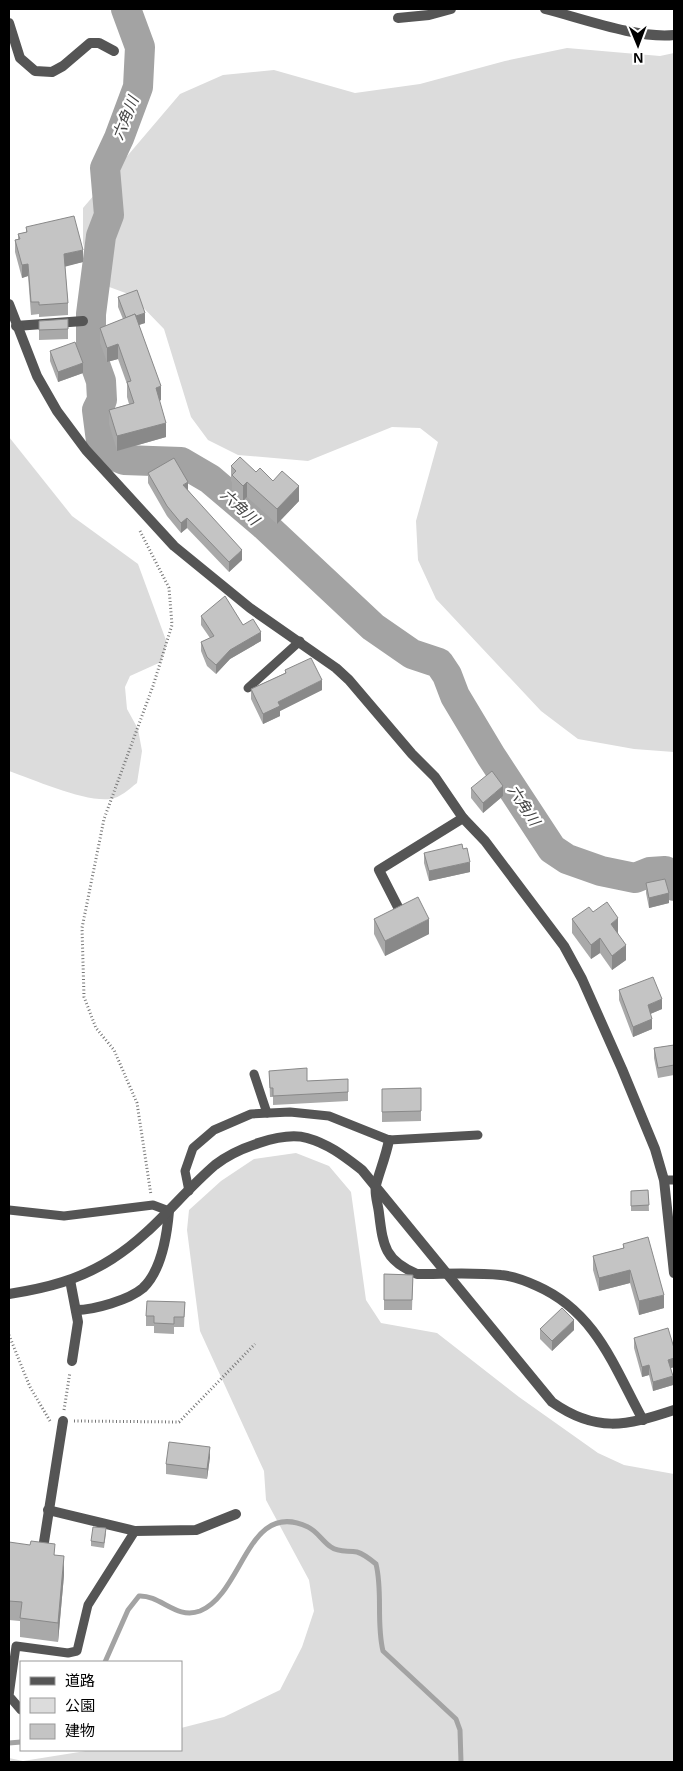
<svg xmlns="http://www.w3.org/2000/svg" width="683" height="1771" viewBox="0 0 683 1771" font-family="Arial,'Noto Sans JP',sans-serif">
<rect width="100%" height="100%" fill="#fff"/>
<g fill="#dcdcdc">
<polygon points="567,48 660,56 674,53 674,752 634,749 578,739 541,711 436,599 418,560 416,521 438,442 420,428 392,427 308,461 238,455 208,440 191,417 164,329 131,295 93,281 83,243 83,208 180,94 223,75 274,70 355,93 420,84 505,61"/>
<path d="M9,437L72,516L138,564L167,643L161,662L130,676L125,687L127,709L138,729L142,751L137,783C129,789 120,798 110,799C84,802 35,780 9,771Z"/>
<polygon points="296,1153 329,1166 351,1192 366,1300 381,1323 437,1333 519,1397 598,1453 624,1465 674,1474 674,1762 9,1762 9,1758 23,1761 92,1750 181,1750 181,1728 224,1717 280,1690 302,1647 314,1611 309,1580 266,1500 264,1471 200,1331 187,1230 189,1210 221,1181 254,1159"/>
</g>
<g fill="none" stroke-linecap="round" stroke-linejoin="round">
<g stroke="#a3a3a3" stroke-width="5">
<path d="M105,1662L128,1610L139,1596C161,1595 176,1620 200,1611C244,1593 247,1498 308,1527C317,1531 323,1542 331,1547C339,1553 348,1550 357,1552C364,1554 370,1559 376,1564C383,1592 376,1622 383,1651L456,1719L460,1730L461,1762"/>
<polyline points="9,1743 21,1742"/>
</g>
<polyline stroke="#a3a3a3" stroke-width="30" points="126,9 140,47 138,87 119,138 105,168 109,215 101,236 91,314 91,353 101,381 102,400 97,410 101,441 112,455 124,460 181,462 210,479 263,524 373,627 412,654 439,663 447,675 455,696 491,756 552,849 567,859 601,871 635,878 650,872 665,871 674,886"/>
<g stroke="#777" stroke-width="3" stroke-dasharray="1 2.5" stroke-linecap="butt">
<polyline points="140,531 169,588 172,625 153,686 104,819 82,928 84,997 96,1028 114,1050 137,1103 151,1195"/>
<polyline points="9,1335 30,1387 50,1421"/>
<polyline points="64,1410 70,1372"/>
<polyline points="74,1421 179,1422 255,1344"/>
</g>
<g stroke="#555" stroke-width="9">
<polyline points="248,688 300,641"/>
<polyline points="254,1074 267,1113"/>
<polyline points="664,1180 674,1180"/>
<polyline points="189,1191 185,1171 193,1148 214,1130 251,1114 290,1112 329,1116 389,1140 478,1135"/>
<polyline points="9,1210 64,1216 153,1205 169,1211"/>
<polyline points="21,1710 9,1696 16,1646 68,1653 77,1651 88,1605 135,1531"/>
</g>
<g stroke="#555" stroke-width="10">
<path d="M545,9C581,18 638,39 674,35"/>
<polyline points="398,18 429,15 451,9"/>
<polyline points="9,23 20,58 35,71 52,72 63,66 90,43 99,43 114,51"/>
<polyline points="16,326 83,321"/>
<polyline points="400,911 379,870 463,818"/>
<path d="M389,1140C386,1156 380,1170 376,1185C374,1193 378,1204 379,1213C383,1245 384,1260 417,1274C444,1274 473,1272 501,1275C513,1276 526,1281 537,1286C596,1312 614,1367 643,1420"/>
<polyline points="70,1280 78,1322 72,1361"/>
<path d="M76,1310C94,1310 129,1300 143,1288C162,1270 167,1235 169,1211"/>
<polyline points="48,1510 135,1531 196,1530 236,1514"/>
<polyline points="44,1542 63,1421"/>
</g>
<g stroke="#555" stroke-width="10">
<polyline points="9,304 37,376 57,411 86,450 174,546 250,608 336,668 349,680 412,754 435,777 463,818 485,841 564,946 582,979 622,1069 655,1149 664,1180 674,1273"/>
<path d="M9,1294C47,1288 79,1280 112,1259C152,1234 180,1195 215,1165C235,1149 282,1131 307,1138C329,1144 345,1157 362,1170L552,1402C596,1433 626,1426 674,1410"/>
</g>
</g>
<g fill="#a9a9a9">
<polygon points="26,227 83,262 65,266 68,303 68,315 39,317 39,314 31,315 28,276 22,278 15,252 15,240 18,239 18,234 26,232"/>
<polygon points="118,297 145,323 139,325 161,400 159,401 166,437 117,451 109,424 109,410 129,404 127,397 127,384 118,359 107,362 100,343 100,328 123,319 118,307"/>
<polygon points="68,319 68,339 39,340 39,321"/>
<polygon points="50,351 83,373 58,382 50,361"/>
<polygon points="231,466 256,472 273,481 299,501 277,524 247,497 243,501 232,490 232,482 231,481"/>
<polygon points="148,473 188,490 242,560 229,572 187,528 181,533 167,516 148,483"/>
<polygon points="201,616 243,625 261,641 230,659 216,674 207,666 201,651 201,642 210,638 201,625"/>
<polygon points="285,670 322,690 280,711 280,716 263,724 251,699 251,689 285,673"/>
<polygon points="471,788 503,796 483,813 471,798"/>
<polygon points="424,853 470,872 429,881 424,863"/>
<polygon points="646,883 669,903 649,908 646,893"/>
<polygon points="593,912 618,933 626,960 612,970 600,953 591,959 572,933 572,919"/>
<polygon points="374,919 429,934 385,956 374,934"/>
<polygon points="619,990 662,1009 650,1014 652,1029 633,1037 619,1000"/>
<polygon points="674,1045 674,1075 658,1078 654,1058 654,1048"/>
<polygon points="269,1071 307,1081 348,1079 348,1101 273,1105 273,1097 270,1097"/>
<polygon points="421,1088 421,1121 382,1122 382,1089"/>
<polygon points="648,1190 649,1211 631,1211 631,1191"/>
<polygon points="623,1244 664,1308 639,1315 630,1283 599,1291 593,1270 593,1256 623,1248"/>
<polygon points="384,1274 413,1275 412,1310 384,1310"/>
<polygon points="185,1302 184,1327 174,1327 174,1334 154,1333 154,1326 146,1326 146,1316"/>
<polygon points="540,1329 574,1330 552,1351 540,1339"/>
<polygon points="634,1338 674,1348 674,1367 671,1368 673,1385 653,1391 649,1375 642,1377 634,1348"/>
<polygon points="210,1457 207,1479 166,1474 166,1464"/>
<polygon points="106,1533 104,1548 91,1546 91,1541"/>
<polygon points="9,1542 55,1555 64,1575 58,1642 20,1637 20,1621 9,1620"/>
</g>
<g fill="#898989">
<polygon points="83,250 83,262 64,267 64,254"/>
<polygon points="28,264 28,276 22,278 22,265"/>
<polygon points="145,313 145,323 126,329 126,319"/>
<polygon points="118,344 118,359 107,362 107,348"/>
<polygon points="83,363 83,373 58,382 58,372"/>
<polygon points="161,386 161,400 156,402 156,388"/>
<polygon points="166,423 166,437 117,451 117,436"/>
<polygon points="188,482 188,492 183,485"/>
<polygon points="247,482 247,497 243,501 243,486"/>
<polygon points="299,486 299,501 277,524 277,509"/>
<polygon points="187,518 187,528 181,533 181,523"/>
<polygon points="242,550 242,560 229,572 229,562"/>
<polygon points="261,632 261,641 230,659 216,674 216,665 230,650"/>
<polygon points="322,680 322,690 280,711 280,716 263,724 263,714 278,702"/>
<polygon points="503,786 503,796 483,813 483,803"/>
<polygon points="470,862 470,872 429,881 429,871"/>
<polygon points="669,893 669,903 649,908 649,898"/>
<polygon points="618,918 618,933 611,938 611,924"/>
<polygon points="429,919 429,934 385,956 385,941"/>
<polygon points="600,938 600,953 591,959 591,945"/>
<polygon points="626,945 626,960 612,970 612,956"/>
<polygon points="662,999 662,1009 648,1015 648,1005"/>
<polygon points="652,1019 652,1029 633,1037 633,1027"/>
<polygon points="630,1270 630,1283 599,1291 599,1278"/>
<polygon points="664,1295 664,1308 639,1315 639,1301"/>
<polygon points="574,1320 574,1330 552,1351 552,1341"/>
<polygon points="674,1358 674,1367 668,1369 668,1360"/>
<polygon points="649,1365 649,1375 642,1377 642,1367"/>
<polygon points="673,1376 673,1385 653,1391 653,1382"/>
<polygon points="210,1447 210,1457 207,1479 207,1469"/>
<polygon points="64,1556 64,1575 58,1642 58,1623"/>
</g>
<g fill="#c4c4c4" stroke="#898989">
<polygon points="74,216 83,250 64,254 68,303 39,305 39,302 31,302 28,264 22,265 15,240 20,239 18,234 27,232 26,227"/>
<polygon points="137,290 145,313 136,316 135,314 126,318 118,297"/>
<polygon points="135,314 161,386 156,388 166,423 117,436 109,410 134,403 127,382 131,381 118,344 107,348 100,328"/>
<polygon points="68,319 68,329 39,330 39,321"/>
<polygon points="75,342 83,363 58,372 50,351"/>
<polygon points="240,457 256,472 260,468 273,481 282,471 299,486 277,509 247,482 243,486 232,475 236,471 231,466"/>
<polygon points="174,458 188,482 183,485 242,550 229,562 187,518 181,523 167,506 148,473"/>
<polygon points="225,596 243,625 253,619 261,632 230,650 216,665 207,657 201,642 214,636 201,616"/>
<polygon points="311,658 322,680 278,702 280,706 263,714 251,689 286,673 285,670"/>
<polygon points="492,771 503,786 483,803 471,788"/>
<polygon points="462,844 463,849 467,848 470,862 429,871 424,853"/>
<polygon points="665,879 669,893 649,898 646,883"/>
<polygon points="418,897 429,919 385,941 374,919"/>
<polygon points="607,902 618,918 611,924 626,945 612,956 600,938 591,945 572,919 589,907 593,912"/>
<polygon points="653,977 662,999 648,1005 652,1019 633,1027 619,990"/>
<polygon points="674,1045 674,1065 658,1068 654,1048"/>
<polygon points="307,1068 307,1081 348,1079 348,1092 273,1096 273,1088 270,1088 269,1071"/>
<polygon points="421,1088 421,1111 382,1112 382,1089"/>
<polygon points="648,1190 649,1205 631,1206 631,1191"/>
<polygon points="648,1237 664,1295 639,1301 630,1270 599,1278 593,1256 624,1248 623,1244"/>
<polygon points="384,1274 413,1275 412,1300 384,1300"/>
<polygon points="147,1301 185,1302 184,1317 174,1317 174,1324 154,1323 154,1316 146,1316"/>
<polygon points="562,1308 574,1320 552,1341 540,1329"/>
<polygon points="668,1328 674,1348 674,1358 668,1360 673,1376 653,1382 649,1365 642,1367 634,1338"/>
<polygon points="169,1442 210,1447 207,1469 166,1464"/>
<polygon points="93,1527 106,1528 104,1543 91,1541"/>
<polygon points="31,1541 55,1544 54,1555 64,1556 58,1623 20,1618 22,1602 9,1601 9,1542 30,1545"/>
</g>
<g text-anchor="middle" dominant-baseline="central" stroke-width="4.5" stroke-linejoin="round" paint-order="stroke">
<g font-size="15" font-style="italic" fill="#444" stroke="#fff">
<text transform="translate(125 118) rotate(-68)">六角川</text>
<text transform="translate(240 507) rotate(42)">六角川</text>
<text transform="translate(524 805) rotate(57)">六角川</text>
</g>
</g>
<rect width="683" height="1771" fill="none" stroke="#000000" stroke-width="20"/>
<rect x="20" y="1661" width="162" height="90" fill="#ffffff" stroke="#999999"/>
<rect x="30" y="1677" width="25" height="8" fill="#555555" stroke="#999999"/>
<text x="65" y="1686" font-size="15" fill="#000000">道路</text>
<rect x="30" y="1698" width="25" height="15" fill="#dcdcdc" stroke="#999999"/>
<text x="65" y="1711" font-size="15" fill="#000000">公園</text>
<rect x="30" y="1724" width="25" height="15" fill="#c4c4c4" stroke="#999999"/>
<text x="65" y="1736" font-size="15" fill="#000000">建物</text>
<g transform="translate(638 45) rotate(179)" stroke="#ffffff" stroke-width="4" paint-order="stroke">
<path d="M0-4L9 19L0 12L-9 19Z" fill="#000000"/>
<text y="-8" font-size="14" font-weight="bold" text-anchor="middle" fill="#000000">N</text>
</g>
</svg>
